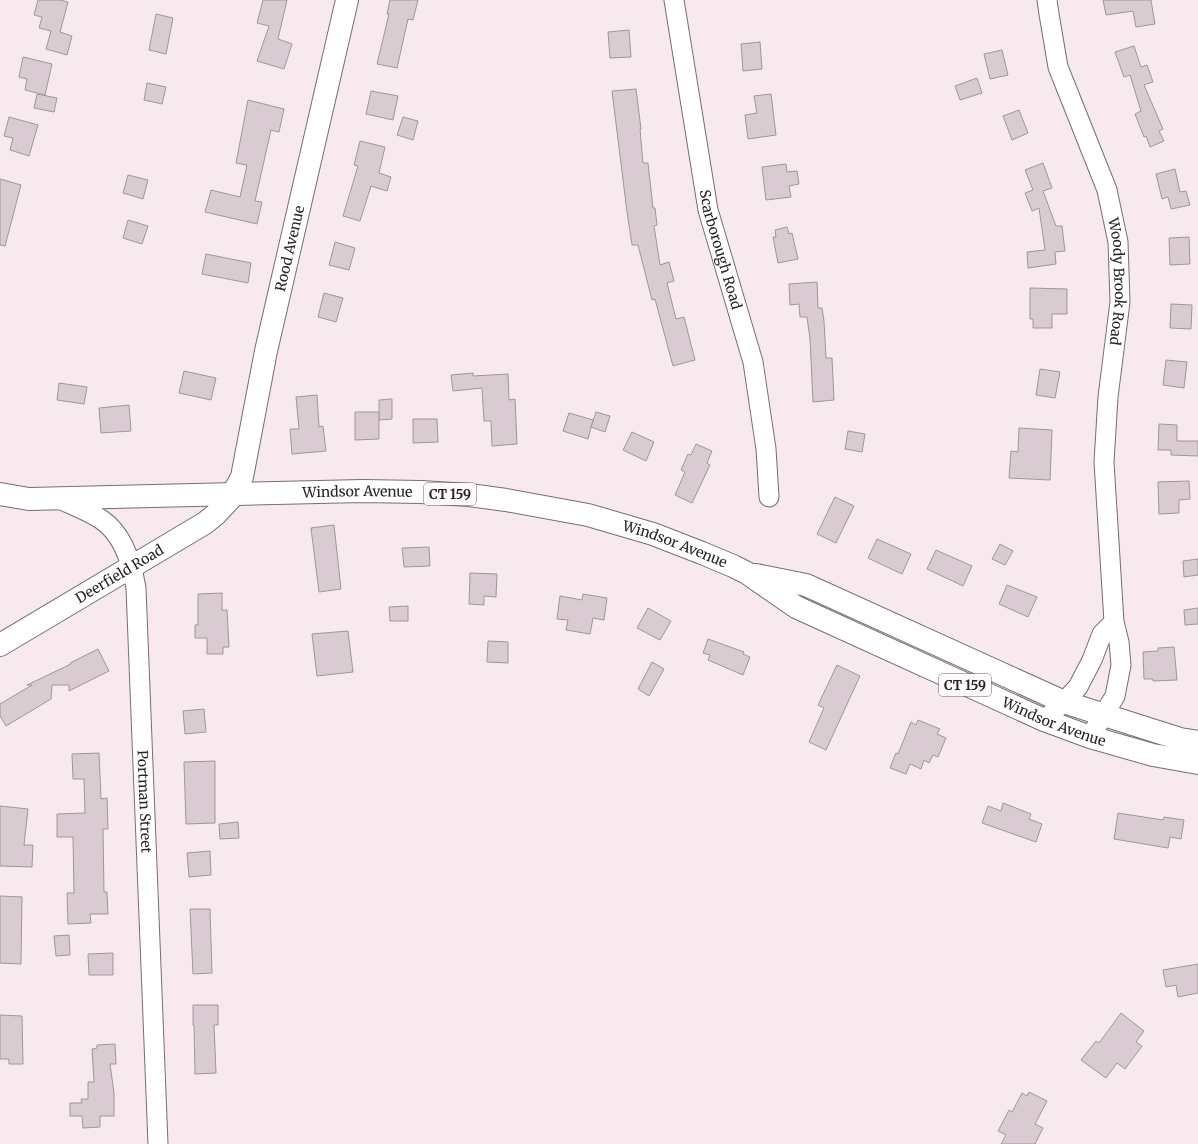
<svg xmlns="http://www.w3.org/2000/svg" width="1198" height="1144" viewBox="0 0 1198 1144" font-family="Merriweather,serif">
<rect width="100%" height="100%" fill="#f8e9ef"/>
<g fill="#d9cbd1" stroke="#a2959a">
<polygon points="38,0 60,0 68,2 60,32 72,36 67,55 46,49 51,31 39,28 42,17 34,15"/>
<polygon points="263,0 287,0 278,39 292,44 284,69 257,61 269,26 257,23"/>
<polygon points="390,0 418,0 413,20 408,19 397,68 377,64 389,14 387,14"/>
<polygon points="1103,0 1151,0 1155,24 1136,27 1133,11 1106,15"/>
<polygon points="156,14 173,18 166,54 149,50"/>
<polygon points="629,30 631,57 610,58 608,32"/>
<polygon points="760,42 762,69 743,71 741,44"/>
<polygon points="1134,46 1141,67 1147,65 1153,82 1144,85 1163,129 1159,131 1164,141 1150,147 1146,136 1144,137 1135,114 1141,111 1130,75 1124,77 1115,52"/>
<polygon points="1002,50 1008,75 990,79 984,54"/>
<polygon points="23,57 52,64 45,95 25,90 27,79 19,77"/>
<polygon points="977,78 982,93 960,100 955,86"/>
<polygon points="147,83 166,87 162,104 144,100"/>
<polygon points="636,89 641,129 640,129 643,163 648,163 653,208 655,208 657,225 654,226 660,265 669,262 674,281 667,283 676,319 684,317 695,360 673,366 655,299 652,300 638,245 632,245 627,212 612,91"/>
<polygon points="371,91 398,96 393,120 366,114"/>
<polygon points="37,94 57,98 54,112 34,108"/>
<polygon points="771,94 776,135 748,139 745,115 757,113 754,96"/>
<polygon points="248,100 284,109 279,132 271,130 255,201 262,202 257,224 205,212 211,190 240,197 247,165 236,163"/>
<polygon points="1019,110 1028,133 1012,140 1003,116"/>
<polygon points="9,117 38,125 29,156 10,150 13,138 4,136"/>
<polygon points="403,117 418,121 413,140 397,135"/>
<polygon points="360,141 385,147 379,173 391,177 387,191 371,186 360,221 343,216 358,166 354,165"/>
<polygon points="1043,163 1052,188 1043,191 1056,226 1062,226 1065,251 1055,252 1056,264 1028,268 1027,252 1045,250 1039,208 1032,211 1025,193 1033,190 1025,170"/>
<polygon points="786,164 787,172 797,171 799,184 789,186 791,197 766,200 762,167"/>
<polygon points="1175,169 1180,192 1186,191 1190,205 1171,209 1168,197 1162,199 1156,174"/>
<polygon points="128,175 148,180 143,199 123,193"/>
<polygon points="0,179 21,185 5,246 0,245"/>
<polygon points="128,220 148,226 142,244 123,238"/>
<polygon points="787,227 789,234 792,233 798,259 778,263 773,237 776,237 775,230"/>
<polygon points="1189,237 1190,264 1170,265 1169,238"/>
<polygon points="335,242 355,248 349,270 329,265"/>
<polygon points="206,254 251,263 248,283 202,274"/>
<polygon points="817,282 818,308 822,308 824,321 826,358 832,358 834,400 813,402 810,339 807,317 800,317 799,304 790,305 789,284"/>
<polygon points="1030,288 1067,289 1067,314 1052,314 1052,328 1033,328 1033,319 1030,319"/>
<polygon points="324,293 343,298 336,322 318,317"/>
<polygon points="1171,304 1192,305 1191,329 1170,328"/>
<polygon points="1166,360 1187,362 1184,388 1163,385"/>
<polygon points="1040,369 1060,372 1055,398 1036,395"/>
<polygon points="184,371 216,378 211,400 179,393"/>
<polygon points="473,373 473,376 508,374 509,400 515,399 517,444 492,446 491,421 484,421 482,388 453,391 451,375"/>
<polygon points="59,383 87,387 84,404 57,400"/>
<polygon points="317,395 319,427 323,426 326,451 292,454 290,429 299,429 296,397"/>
<polygon points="392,399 392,419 379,420 379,400"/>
<polygon points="129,405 131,431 101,433 99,408"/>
<polygon points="355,412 379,412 379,439 355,440"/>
<polygon points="596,412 610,416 605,432 591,427"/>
<polygon points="569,413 593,420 588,439 563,431"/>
<polygon points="413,419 437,419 438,442 413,443"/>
<polygon points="1159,424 1177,425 1177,441 1198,441 1198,456 1171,455 1171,450 1158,450"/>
<polygon points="1019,428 1052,430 1050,480 1009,478 1011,451 1018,452"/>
<polygon points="848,431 865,434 862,452 845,449"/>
<polygon points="632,432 654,442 646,461 623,450"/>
<polygon points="696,444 712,451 707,463 710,465 692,503 675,495 685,472 681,470 688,454 691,455"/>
<polygon points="1189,481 1190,499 1179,500 1179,513 1159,514 1158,482"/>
<polygon points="835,497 854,506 836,543 817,534"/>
<polygon points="334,525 341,589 319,592 311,528"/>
<polygon points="877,539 911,554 902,574 868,558"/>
<polygon points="1000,544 1013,551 1005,565 992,559"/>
<polygon points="429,547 430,566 404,567 402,548"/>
<polygon points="936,550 972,566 963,586 927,569"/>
<polygon points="1198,559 1198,575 1184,577 1183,561"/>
<polygon points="470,573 497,574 496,597 484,596 484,605 469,604"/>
<polygon points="1007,585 1037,597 1028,617 999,604"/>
<polygon points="222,593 222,610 227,610 229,647 223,647 223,654 207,654 207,638 195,638 195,625 198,625 198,594"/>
<polygon points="583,594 607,598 604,620 593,618 590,634 566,630 568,620 557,619 560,596 582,600"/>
<polygon points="408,606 408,621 390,621 389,607"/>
<polygon points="648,608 671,621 660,640 637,628"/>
<polygon points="1198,608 1198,624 1185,625 1184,610"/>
<polygon points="348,631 353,672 317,676 312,634"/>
<polygon points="708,639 744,652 743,654 750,657 743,675 708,660 710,655 703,653"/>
<polygon points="488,641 508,642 508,663 487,662"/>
<polygon points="1174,647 1177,680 1153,681 1153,679 1144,679 1143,652 1158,651 1158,648"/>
<polygon points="98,649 109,671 69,691 69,685 52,685 51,699 6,726 0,716 0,704 32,685 27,685 71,664 70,663"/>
<polygon points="652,662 664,669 649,696 638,689"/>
<polygon points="837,665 860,676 826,750 809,742 824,708 818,705"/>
<polygon points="204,709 206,732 185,734 183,711"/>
<polygon points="918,720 940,729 937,734 946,738 938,757 933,755 929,763 924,760 921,769 910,764 906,774 890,768 896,753 898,754 911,722 916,725"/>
<polygon points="99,753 101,799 107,798 108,829 103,829 104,892 107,892 108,914 90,914 91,923 68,924 67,893 74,893 73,837 57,837 57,814 85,813 84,779 73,779 72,754"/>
<polygon points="215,761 215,823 186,824 184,762"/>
<polygon points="1003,803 1031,814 1029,819 1042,824 1036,842 982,823 988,806 1001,811"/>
<polygon points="0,806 28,809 24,845 33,845 32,867 0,866"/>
<polygon points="1118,813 1163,820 1164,817 1184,820 1181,839 1170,837 1168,848 1114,839"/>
<polygon points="238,822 239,838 220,839 219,824"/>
<polygon points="210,851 211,875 189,877 187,853"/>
<polygon points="0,896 22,897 21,964 0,963"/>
<polygon points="190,909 210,909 212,973 193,974"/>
<polygon points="69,935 70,955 56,956 54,936"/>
<polygon points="113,953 113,975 89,975 88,954"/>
<polygon points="1198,964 1198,993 1178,997 1176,985 1166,987 1163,970"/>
<polygon points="193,1005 218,1005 218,1025 214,1025 216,1073 195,1074 194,1025 193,1025"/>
<polygon points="1121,1013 1144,1031 1136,1042 1142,1046 1125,1069 1117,1063 1106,1078 1081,1060 1096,1041 1099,1043"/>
<polygon points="0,1015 22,1016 23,1064 9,1064 9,1059 0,1059"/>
<polygon points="115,1044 116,1064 110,1064 114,1093 114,1116 100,1116 100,1127 83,1128 82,1116 70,1116 70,1103 82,1103 81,1099 88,1099 88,1082 94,1082 92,1049 97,1048 97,1045"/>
<polygon points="1029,1092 1047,1101 1035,1124 1043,1128 1035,1144 1001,1144 1006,1135 998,1131 1009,1110 1012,1112 1022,1093 1027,1096"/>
</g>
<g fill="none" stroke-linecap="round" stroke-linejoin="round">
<defs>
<g id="street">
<path id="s1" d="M674,0L708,210L753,362L766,449L769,497"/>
<path id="s2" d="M1047,0L1049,14L1058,67L1107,190L1118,242L1120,302L1108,397L1104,462L1114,622L1119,642L1121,665L1115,696L1090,737"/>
<path id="s3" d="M57,498C72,505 89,511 102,520C124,535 132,564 136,588L158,1144"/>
<polyline points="1044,720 1064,702 1078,687 1092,660 1102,634 1114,622"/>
</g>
<g id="secondary">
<path id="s4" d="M0,645L205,523L215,515L230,499L242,477L266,351L347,0"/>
</g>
<g id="primary">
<path id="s5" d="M0,494L29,499L362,491L421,492L469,495L506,500L588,515L653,534L702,553L733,566L747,573L796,607L1044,720L1090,737L1153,755L1198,763"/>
<polyline points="756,575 806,585 1064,702 1117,719 1180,739 1198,742"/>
</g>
</defs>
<use href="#street" stroke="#796d72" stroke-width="21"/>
<use href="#secondary" stroke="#796d72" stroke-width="24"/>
<use href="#primary" stroke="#796d72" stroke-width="24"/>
<use href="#street" stroke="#fff" stroke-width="19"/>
<use href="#secondary" stroke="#fff" stroke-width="22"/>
<use href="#primary" stroke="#fff" stroke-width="22"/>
</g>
<g text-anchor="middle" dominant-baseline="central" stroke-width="3" stroke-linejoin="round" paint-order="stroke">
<g fill="#fff9fb" stroke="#686365" stroke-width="1">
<rect x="424" y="483" width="52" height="22" rx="3"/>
<rect x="939" y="674" width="52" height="22" rx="3"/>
</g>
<g font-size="13" font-weight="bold" fill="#282325">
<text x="450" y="494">CT 159</text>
<text x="965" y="685">CT 159</text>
</g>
<g font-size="14" fill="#282325" stroke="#fff9fb">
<text stroke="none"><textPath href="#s4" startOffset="532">Rood Avenue</textPath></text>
<text stroke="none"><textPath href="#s1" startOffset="254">Scarborough Road</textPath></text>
<text stroke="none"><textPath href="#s2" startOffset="293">Woody Brook Road</textPath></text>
<text stroke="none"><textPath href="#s5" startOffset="358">Windsor Avenue</textPath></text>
<text stroke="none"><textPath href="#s5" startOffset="682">Windsor Avenue</textPath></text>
<text stroke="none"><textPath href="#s4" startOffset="139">Deerfield Road</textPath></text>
<text stroke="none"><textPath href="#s5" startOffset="1102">Windsor Avenue</textPath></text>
<text stroke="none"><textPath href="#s3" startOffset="342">Portman Street</textPath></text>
</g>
</g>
</svg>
